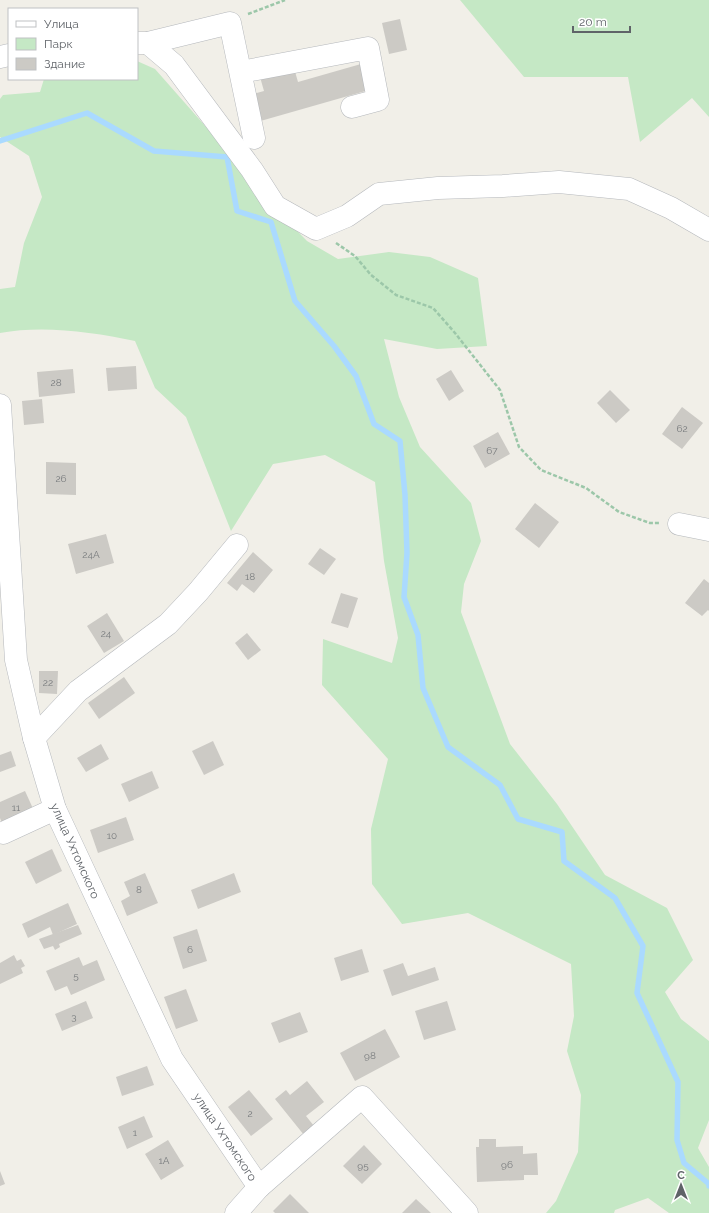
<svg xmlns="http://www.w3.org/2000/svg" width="709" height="1213" viewBox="0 0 709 1213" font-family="Raleway,sans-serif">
<rect width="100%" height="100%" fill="#f1efe8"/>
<g fill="#c5e8c5">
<polygon points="460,0 709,0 709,117 692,98 640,142 628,77 524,77"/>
<path d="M137,61L155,69L207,128L256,189L307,241L338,259L389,252L430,257L478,278L487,346L437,349L384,339L399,397L420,447L471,503L481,541L464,584L461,612L510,744L557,804L605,875L667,908L693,960L665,992L681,1019L709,1041V1120L698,1148L709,1167V1213H669L648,1198L615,1210L614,1213H546L556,1201L578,1152L581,1095L567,1051L574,1016L571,964L468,913L402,924L372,884L371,829L388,759L322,685L323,639L392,663L398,638L384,561L375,482L325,455L273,464L231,531L186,417L155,388L135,341C92,332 43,325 0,333V289L15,287L24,243L42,197L29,156L0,137V99L3,95L40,92L44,79H137Z"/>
</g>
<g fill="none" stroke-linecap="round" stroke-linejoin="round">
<polyline stroke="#aadaff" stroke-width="5.5" points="0,141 87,113 154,151 227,157 237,211 271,222 295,301 334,346 356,376 374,424 400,441 405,495 407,553 404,597 418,635 423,688 448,747 500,785 518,819 562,832 564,861 615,898 643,946 637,993 678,1082 677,1140 684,1163 709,1184 709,1186"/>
</g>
<g fill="#cccac5">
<polygon points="400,19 407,50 389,54 382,23"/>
<polygon points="361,64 369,90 257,122 249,95 264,91 260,77 294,68 298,82"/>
<polygon points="136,366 137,389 108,391 106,368"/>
<polygon points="73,369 75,393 39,397 37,372"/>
<polygon points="451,370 464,391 449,401 436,379"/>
<polygon points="610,390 630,410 616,423 597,403"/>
<polygon points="42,399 44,423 24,425 22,401"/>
<polygon points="682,407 703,423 682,449 662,434"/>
<polygon points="498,432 510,454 485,468 473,446"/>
<polygon points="46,462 76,463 76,495 46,494"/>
<polygon points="535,503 559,522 539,548 515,529"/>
<polygon points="106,534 114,563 76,574 68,544"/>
<polygon points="320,548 336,559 324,575 308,564"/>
<polygon points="253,552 273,570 254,593 242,584 237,591 227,583"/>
<polygon points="704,579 709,583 709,611 708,610 702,616 685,603"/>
<polygon points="341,593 358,598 348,628 331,623"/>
<polygon points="107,613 124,641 104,653 87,626"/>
<polygon points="247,633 261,650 248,660 235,643"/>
<polygon points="39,671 58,671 57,694 39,693"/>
<polygon points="124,677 135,693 99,719 88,703"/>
<polygon points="213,741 224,765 204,775 192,751"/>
<polygon points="101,744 109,759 86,772 77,758"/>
<polygon points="11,751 16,766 0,772 0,755"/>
<polygon points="152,771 159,788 129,802 121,784"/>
<polygon points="25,791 35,813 3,826 0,818 0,802"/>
<polygon points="126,817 134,840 98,853 90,830"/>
<polygon points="52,849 62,871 36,884 25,862"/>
<polygon points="145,873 158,903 127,916 121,901 130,896 124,882"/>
<polygon points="234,873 241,892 198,909 191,890"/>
<polygon points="68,903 77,924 53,935 50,927 28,938 22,924"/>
<polygon points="78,925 82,934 59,944 60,947 55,950 53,946 44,949 39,939"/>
<polygon points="197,929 207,961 183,969 173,937"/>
<polygon points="362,949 369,972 341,981 334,958"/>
<polygon points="14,955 17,961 21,959 25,966 21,968 23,973 0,984 0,963"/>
<polygon points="79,957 83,966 97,960 105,980 71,995 67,986 55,991 46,971"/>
<polygon points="403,963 408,976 435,967 439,980 392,996 383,970"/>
<polygon points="186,989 198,1021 176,1029 164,997"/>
<polygon points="86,1001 93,1018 62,1031 55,1014"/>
<polygon points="447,1001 456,1030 424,1040 415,1011"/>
<polygon points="300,1012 308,1032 279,1043 271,1023"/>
<polygon points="385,1029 400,1057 355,1081 340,1053"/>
<polygon points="147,1066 154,1085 122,1096 116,1077"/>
<polygon points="307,1081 324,1102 306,1116 314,1126 304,1135 275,1099 286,1090 290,1095"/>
<polygon points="249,1090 273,1119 251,1136 228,1107"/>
<polygon points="144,1116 153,1137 127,1149 118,1127"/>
<polygon points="479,1139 496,1139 496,1147 523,1146 523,1154 537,1153 538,1175 524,1175 524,1180 477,1182 476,1147 479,1147"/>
<polygon points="168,1140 184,1166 161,1180 145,1154"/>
<polygon points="364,1145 382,1164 362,1184 343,1166"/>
<polygon points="0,1171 5,1184 0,1186"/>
<polygon points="290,1194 309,1213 275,1213 273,1211"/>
<polygon points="416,1199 431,1213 402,1213"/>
</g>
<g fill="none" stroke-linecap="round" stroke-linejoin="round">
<defs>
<g id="minor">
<polyline points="138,43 148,43 230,23 254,138"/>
<polyline points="148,43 174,65 252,170 275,206 316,229 347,216 379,194 438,188 503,186 559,182 629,189 671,208 709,230"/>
<polyline points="0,57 9,55"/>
<polyline points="241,72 368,48 378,100 352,107"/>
<polyline points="0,405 16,660 34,738 55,809 172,1059 259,1187"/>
<polyline points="679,524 709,530"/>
<polyline points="34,738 78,691 168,624 198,592 237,545"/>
<polyline points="3,833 55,809"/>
<polyline points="236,1213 259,1187 362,1097 467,1213"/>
</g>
</defs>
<use href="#minor" stroke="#b5b8bc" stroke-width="23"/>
<g stroke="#9cc7a9" stroke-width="2.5" stroke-dasharray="4 2" stroke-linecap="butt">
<polyline points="248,14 285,0"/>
<polyline points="336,243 355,256 371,275 396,295 433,308 455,333 500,390 519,447 541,470 586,488 619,512 650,523 660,523"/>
</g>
<use href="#minor" stroke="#fff" stroke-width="22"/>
</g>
<g text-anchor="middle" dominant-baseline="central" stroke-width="3" stroke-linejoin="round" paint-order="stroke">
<g font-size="10" fill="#7a7d7f">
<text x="56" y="382">28</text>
<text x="682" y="428">62</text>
<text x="492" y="450">67</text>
<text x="61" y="478">26</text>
<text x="91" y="554">24А</text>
<text x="250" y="576">18</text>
<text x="106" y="633">24</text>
<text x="48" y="682">22</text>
<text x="16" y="807">11</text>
<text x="112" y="835">10</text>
<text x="139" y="889">8</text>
<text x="190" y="949">6</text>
<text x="76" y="975">5</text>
<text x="74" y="1016">3</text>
<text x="370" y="1055">98</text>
<text x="250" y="1113">2</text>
<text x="135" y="1132">1</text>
<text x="164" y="1160">1А</text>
<text x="507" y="1164">96</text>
<text x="363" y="1165">95</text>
</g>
<g font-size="12" fill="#5f6368" stroke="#fff">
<text transform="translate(75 851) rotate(66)">улица Ухтомского</text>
<text transform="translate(225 1137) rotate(56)">улица Ухтомского</text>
</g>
</g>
<rect x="8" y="8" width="130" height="72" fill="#ffffff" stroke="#bfc1c3"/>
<rect x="16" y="21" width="20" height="6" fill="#ffffff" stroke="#bfc1c3"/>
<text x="44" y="28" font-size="12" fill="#5f6368">Улица</text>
<rect x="16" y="38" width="20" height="12" fill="#c5e8c5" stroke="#bfc1c3"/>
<text x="44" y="48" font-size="12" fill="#5f6368">Парк</text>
<rect x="16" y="58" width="20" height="12" fill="#cccac5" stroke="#bfc1c3"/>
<text x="44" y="68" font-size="12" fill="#5f6368">Здание</text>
<g transform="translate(681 1185)" stroke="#ffffff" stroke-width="3" paint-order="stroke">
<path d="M0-3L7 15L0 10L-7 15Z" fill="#5f6368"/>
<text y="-6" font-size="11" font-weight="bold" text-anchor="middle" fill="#5f6368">С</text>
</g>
<path d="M573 26v6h57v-6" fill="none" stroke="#5f6368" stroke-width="2"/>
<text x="579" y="26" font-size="12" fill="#5f6368" stroke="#ffffff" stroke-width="3" paint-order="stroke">20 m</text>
</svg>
